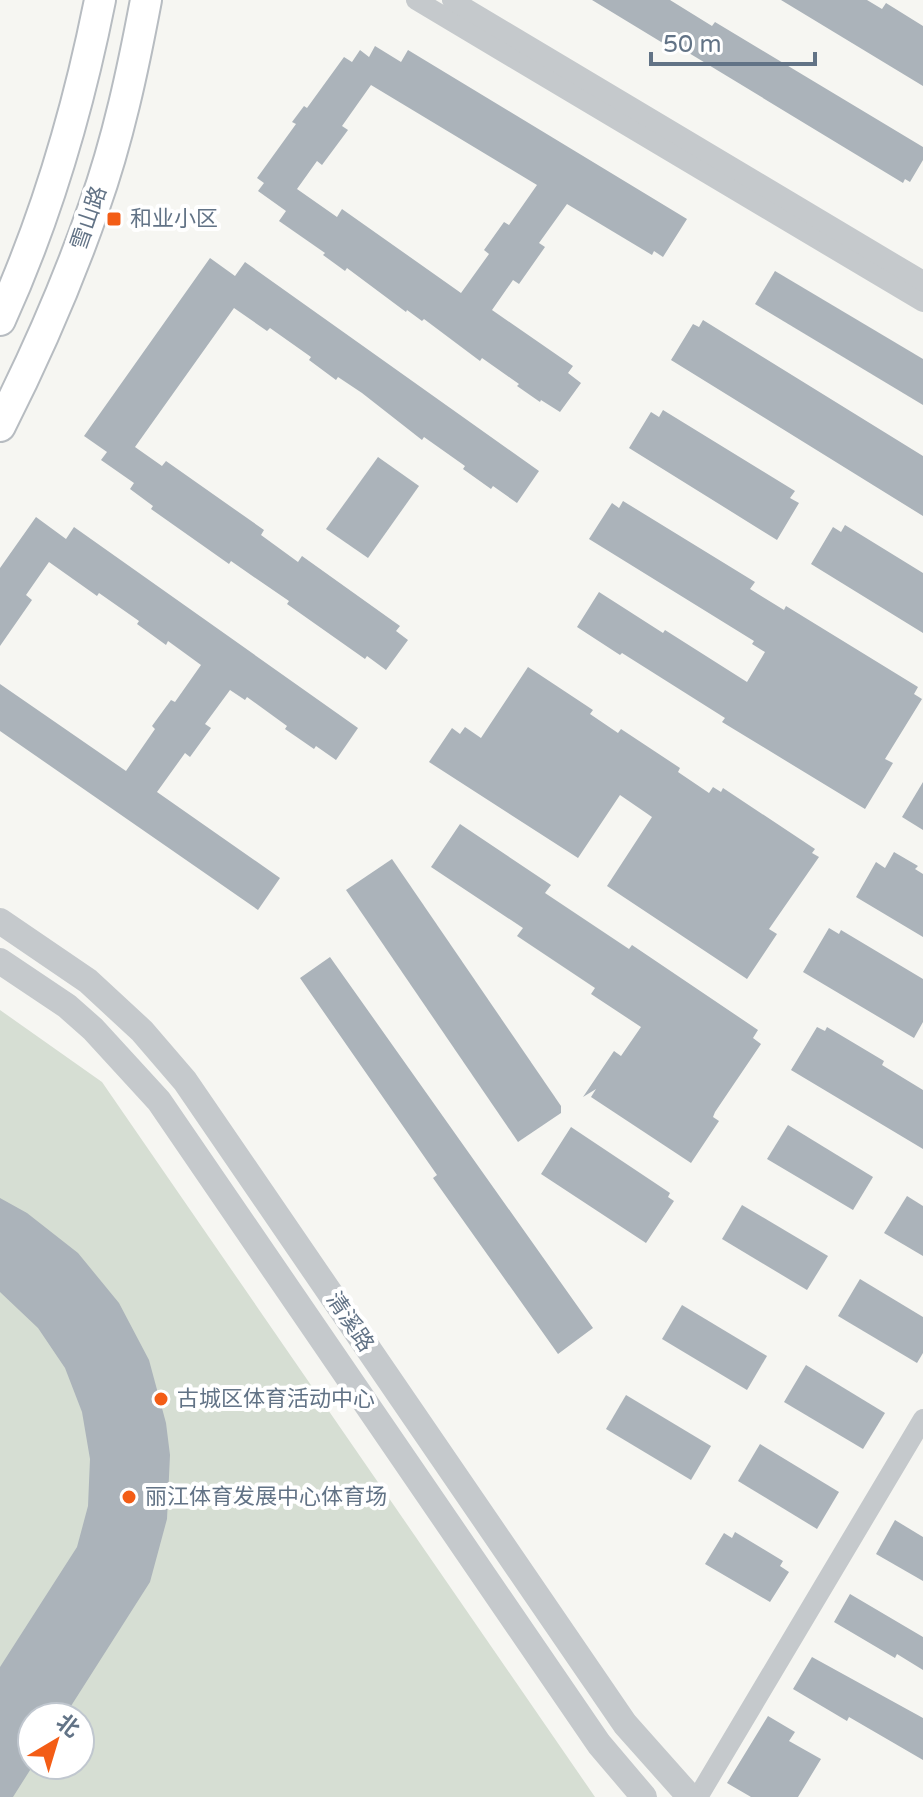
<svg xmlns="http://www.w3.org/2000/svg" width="923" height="1797" viewBox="0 0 923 1797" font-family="'Varela Round','Noto Sans SC',sans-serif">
<rect width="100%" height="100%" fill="#f6f6f2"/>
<path fill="#d6ded3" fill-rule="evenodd" d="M0,1010L102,1082L595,1797H0ZM32,1717H80V1765H32Z"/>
<g fill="#abb3ba" fill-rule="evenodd">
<polygon points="592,0 670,0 712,26 715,22 923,147 923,160 910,182 905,179 903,183 679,47 673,45 671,48"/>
<polygon points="781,0 867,0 882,9 886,3 923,26 923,86"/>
<path d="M375,46L401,62L408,50L687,219L663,257L654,251L652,255L567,204L539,243L545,247L519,284L513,280L492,310L573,366L568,373L581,383L560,412L541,400L540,402L517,386L519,384L482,358L480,361L424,319L422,321L407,310L406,312L347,268L345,271L323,255L325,253L279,221L286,211L258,191L264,183L257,178L296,124L292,122L304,106L307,108L344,57L352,62L360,50L369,57ZM371,85L537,185L509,225L504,222L484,250L489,254L461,293L342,209L337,217L297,189L317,161L322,165L348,130L342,126Z"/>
<polygon points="210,258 235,276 245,262 539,471 517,503 493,486 491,489 463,469 465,466 424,437 422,440 362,393 338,377 336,380 309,360 311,357 270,328 267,331 234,308 135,447 162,466 166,461 264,530 261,535 298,562 302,556 400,626 396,631 408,640 386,670 367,656 365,659 287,604 289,601 251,575 231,561 229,564 151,509 153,506 130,489 134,483 101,460 107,452 84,436"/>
<polygon points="775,271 923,359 923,405 755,304"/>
<polygon points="703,320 923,456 923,516 671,360 693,324 699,327"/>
<polygon points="663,410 795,491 790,498 799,503 777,540 629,448 651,412 659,417"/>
<polygon points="378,457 419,486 368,558 326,529"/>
<polygon points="623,501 755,582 750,589 784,610 786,606 918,687 914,694 922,699 885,759 893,763 865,809 722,722 725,718 622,653 620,655 577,627 599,592 663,633 665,630 747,682 765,652 752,644 754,641 589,539 612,503 619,508"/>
<polygon points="36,517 66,539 74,527 358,728 336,760 316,746 314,749 285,729 287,726 247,697 245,700 230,690 205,724 211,728 190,757 185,753 157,792 280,878 258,910 0,731 0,684 126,771 155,729 152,726 171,700 175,702 201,665 168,641 166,645 137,624 139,621 99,593 97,596 49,562 26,595 32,600 0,646 0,568"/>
<polygon points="845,525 923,573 923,633 811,564 833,527 841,532"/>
<polygon points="528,667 593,710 590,714 618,733 621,729 680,768 678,772 709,793 713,787 721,792 723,788 815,849 812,853 819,857 769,929 777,934 747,979 607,886 652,817 620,795 578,858 429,762 452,728 460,734 465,727 481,738"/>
<polygon points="923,782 923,830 902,817"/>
<polygon points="460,824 551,885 545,893 629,949 632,945 758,1030 753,1038 761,1044 715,1112 713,1117 719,1121 691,1163 591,1097 596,1089 583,1097 614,1051 621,1056 641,1027 591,994 595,988 517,936 523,928 431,867"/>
<polygon points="894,852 918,866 915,869 923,874 923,937 856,897 876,862 885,868"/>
<polygon points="392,859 561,1106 561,1113 518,1142 346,890"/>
<polygon points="829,928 839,934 841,930 923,979 923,1022 914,1038 803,972"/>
<polygon points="330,957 593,1328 558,1354 433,1178 437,1175 300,978"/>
<polygon points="817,1027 825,1031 827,1027 884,1061 882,1065 923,1090 923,1149 791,1070"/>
<polygon points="788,1125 873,1177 853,1210 767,1159"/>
<polygon points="571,1127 670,1193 668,1197 674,1201 646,1243 541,1174"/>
<polygon points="907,1196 923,1206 923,1256 884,1233"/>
<polygon points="0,1198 27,1213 78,1253 119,1303 149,1360 166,1423 170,1455 167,1519 150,1582 64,1717 32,1717 32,1767 13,1797 0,1797 0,1667 77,1547 88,1506 90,1459 82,1412 65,1368 38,1328 0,1292"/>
<polygon points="742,1205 828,1256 807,1290 722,1239"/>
<polygon points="860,1279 923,1317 923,1353 917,1363 838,1316"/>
<polygon points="682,1305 767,1356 747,1390 662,1339"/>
<polygon points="806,1365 885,1413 863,1449 784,1402"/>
<polygon points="626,1395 711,1446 691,1480 606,1429"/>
<polygon points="760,1444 839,1492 817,1529 738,1481"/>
<polygon points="895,1520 923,1537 923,1581 876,1554"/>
<polygon points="735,1532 783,1561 780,1566 789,1572 770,1602 705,1564 724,1533 732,1538"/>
<polygon points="850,1594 923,1637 923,1670 897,1654 895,1658 834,1622"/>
<polygon points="812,1657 923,1718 923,1760 849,1717 847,1721 793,1689"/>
<polygon points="768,1716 795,1732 789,1741 821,1759 798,1797 751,1797 727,1783"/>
</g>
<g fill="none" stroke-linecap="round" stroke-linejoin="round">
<defs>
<g id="secondary">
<path d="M0,320C47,217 78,110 100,0"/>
<path d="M0,426C36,355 68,282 94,207C118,140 133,69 146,0"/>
</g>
</defs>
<use href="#secondary" stroke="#b7bcc1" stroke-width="34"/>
<g stroke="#c5c9cc" stroke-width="20">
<polyline points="416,0 923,302"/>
<polyline points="452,0 923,281"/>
<polyline points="698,1797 923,1419"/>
</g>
<g stroke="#c5c9cc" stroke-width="26">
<polyline points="0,921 88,981 142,1031 185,1081 625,1724 690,1797"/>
<polyline points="0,961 67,1006 93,1029 159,1101 599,1744 644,1797"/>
</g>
<use href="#secondary" stroke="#fff" stroke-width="30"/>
</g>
<g fill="#f35d16" stroke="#fff" stroke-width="3">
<rect x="106" y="211" width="16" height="16" rx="4"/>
<circle cx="161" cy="1399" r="8"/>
<circle cx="129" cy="1497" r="8"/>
</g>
<g text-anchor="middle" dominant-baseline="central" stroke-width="8" stroke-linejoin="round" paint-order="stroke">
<g font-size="22" fill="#627386" stroke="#fff">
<text transform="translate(89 218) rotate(-71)">雪山路</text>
<text transform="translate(350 1322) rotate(56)">清溪路</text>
</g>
<g font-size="22" fill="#627386" stroke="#fff" text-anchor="start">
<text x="130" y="219">和业小区</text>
<text x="177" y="1399">古城区体育活动中心</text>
<text x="145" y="1497">丽江体育发展中心体育场</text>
</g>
</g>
<g transform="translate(56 1741) rotate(38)"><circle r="38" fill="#ffffff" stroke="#c0c7cf" stroke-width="2"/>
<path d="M0-6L14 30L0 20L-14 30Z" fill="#f35d16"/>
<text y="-12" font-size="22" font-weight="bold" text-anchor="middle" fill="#627386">北</text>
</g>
<path d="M651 52v12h164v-12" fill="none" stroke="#627386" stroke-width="4"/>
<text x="663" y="52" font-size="24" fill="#627386" stroke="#ffffff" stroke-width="6" paint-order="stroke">50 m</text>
</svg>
